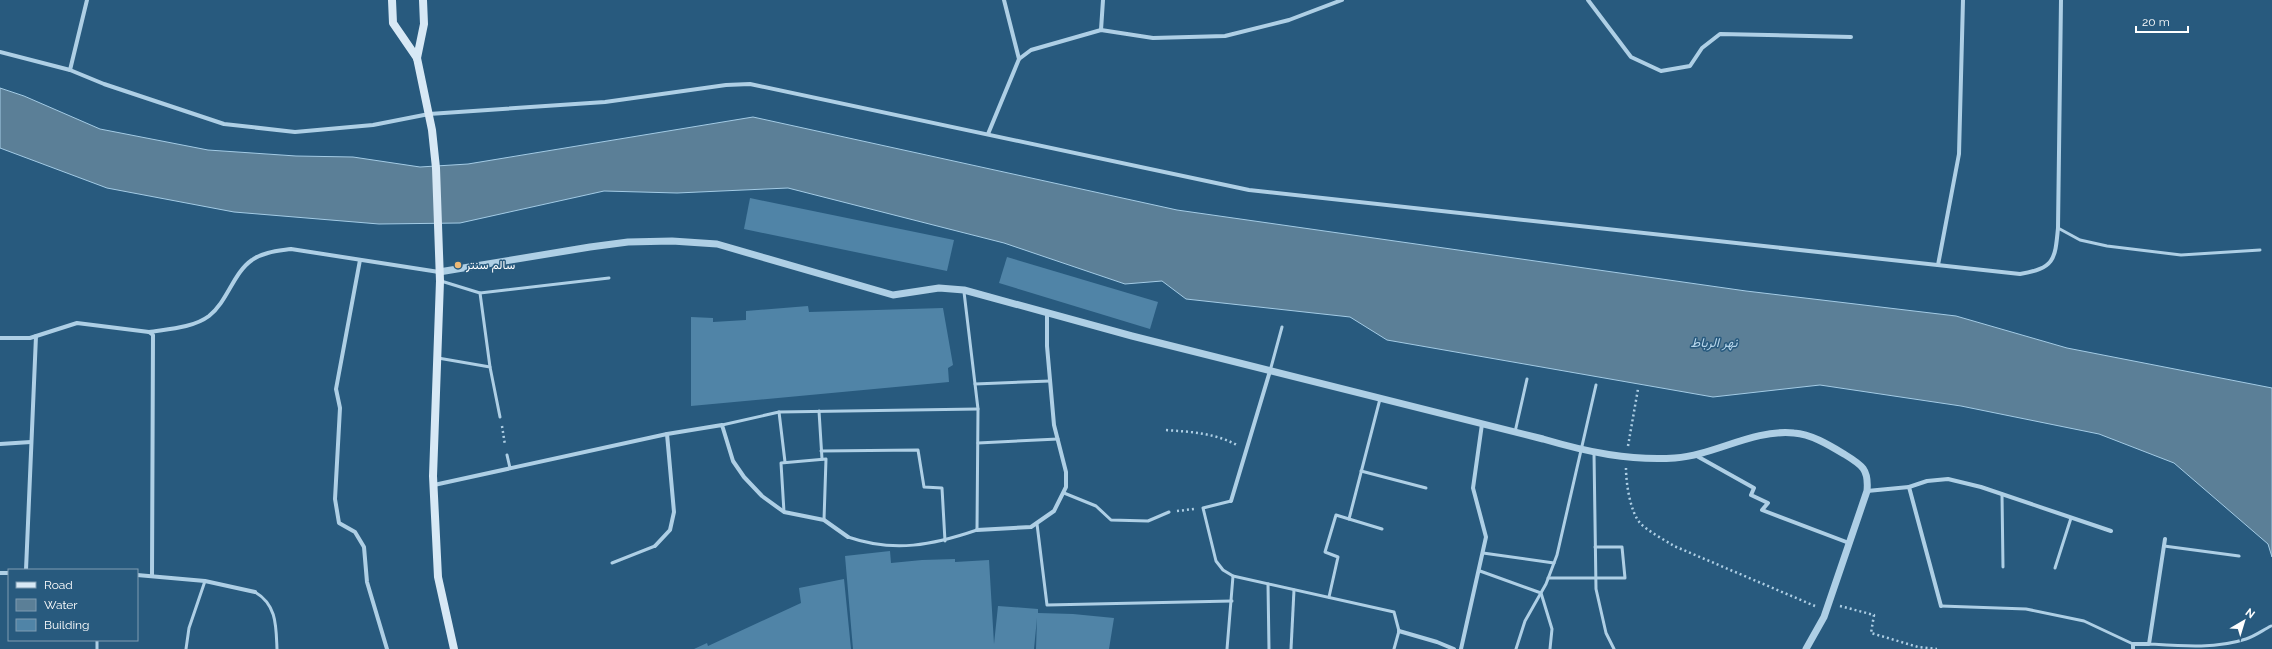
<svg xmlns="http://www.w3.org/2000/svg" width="2272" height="649" viewBox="0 0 2272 649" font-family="Raleway,Vazirmatn,sans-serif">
<rect width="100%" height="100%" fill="#285a7e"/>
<polygon fill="#5b7f97" stroke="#a3cbe5" points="0,88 24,96 100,129 208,150 296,156 353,157 420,167 468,164 753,117 1177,210 1746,291 1956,316 2067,348 2272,388 2272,557 2268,544 2174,463 2099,434 1961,406 1820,385 1713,397 1387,340 1350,317 1186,299 1162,281 1125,284 1004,243 788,188 677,193 604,191 460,223 379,224 234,212 107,188 0,148"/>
<g fill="#5084a7">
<polygon points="750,198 954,240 947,271 744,229"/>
<polygon points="1007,257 1158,302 1150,329 999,283"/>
<polygon points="808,306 809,312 943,308 953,365 948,368 949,382 691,406 691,317 713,318 713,322 746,320 746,311"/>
<polygon points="890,551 891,563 922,560 955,559 955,562 989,560 994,644 998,606 1038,609 1038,613 1073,614 1114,618 1109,649 1036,649 1037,618 1034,649 853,649 845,556"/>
<polygon points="844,579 851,649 694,649 707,643 708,646 801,603 799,588"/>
</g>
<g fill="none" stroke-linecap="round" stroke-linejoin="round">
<g stroke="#aecfe5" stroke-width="2.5" stroke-dasharray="2 3" stroke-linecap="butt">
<polyline points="502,426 505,445"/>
<path d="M1166,430C1192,432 1214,433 1237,445"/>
<polyline points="1628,446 1638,389"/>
<path d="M1626,468C1626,483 1630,511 1640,523C1649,532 1663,539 1674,546L1815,606"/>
<polyline points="1177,511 1194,509"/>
<polyline points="1840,606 1874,615 1871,633 1918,647 1937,649"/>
</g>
<g stroke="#aecfe5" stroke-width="3">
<polyline points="2058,228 2080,240 2107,246 2181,255 2260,250"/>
<polyline points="441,281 480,293 490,367"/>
<polyline points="480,293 609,278"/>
<polyline points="438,358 490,367 500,417"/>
<polyline points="1270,371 1282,327"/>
<polyline points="975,384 1050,381"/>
<polyline points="1380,399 1349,519 1382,529"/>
<polyline points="819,411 822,459"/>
<polyline points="779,412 785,462"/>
<polyline points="722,425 779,412 978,409"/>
<polyline points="1515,432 1527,379"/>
<polyline points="978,443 1058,439"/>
<polyline points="821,451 918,450 924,487 942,488 945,541"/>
<polyline points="1594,453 1596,589 1606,633 1614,649"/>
<polyline points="507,455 510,468"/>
<polyline points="1361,471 1426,488"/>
<polyline points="1064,493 1096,506 1111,520 1148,521 1169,512"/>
<polyline points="2002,494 2003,567"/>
<polyline points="1231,501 1203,508 1216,561 1223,570 1233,576 1394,612 1399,631 1394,649"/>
<polyline points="784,512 781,463 826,459 824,520"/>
<polyline points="1037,524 1047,605 1232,601"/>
<path d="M848,537C894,553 933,545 977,530L978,409L964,292"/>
<polyline points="2164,546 2239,556"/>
<polyline points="1483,553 1554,563"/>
<polyline points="612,563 655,546"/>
<polyline points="2055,568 2071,518"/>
<polyline points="1480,571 1541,593 1552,629 1550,649"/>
<polyline points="1548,578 1625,578 1622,547 1595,547"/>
<polyline points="1268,584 1269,649"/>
<path d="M255,592C277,605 276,626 277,649"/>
<polyline points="1329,597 1338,557 1325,552 1336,515 1349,519"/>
<polyline points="1941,606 2026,609 2084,621 2133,644"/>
<path d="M2149,644C2181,646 2216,649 2246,639C2255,636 2263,630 2271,626"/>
<polyline points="97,649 97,640"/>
<polyline points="186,649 189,628 205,581"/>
<polyline points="1227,649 1233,576"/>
<polyline points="1291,649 1294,590"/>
<polyline points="1516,649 1525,621 1546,584 1557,555 1596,385"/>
</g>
<g stroke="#aecfe5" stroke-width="4">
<polyline points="1004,0 1019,59"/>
<polyline points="1588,0 1631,57 1661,71 1690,66 1702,48 1720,34 1851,37"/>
<polyline points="1101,30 1103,0"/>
<path d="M0,52L70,70L104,84L224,124L295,132L373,125L429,114L605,102L726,85L750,84L1249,190L2020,274C2054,268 2055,261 2058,228L2061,0"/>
<polyline points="70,70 87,0"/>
<polyline points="988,134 1019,59 1031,50 1101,30 1153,38 1225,36 1289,20 1342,0"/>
<polyline points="360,260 336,389 340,408 335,499 339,523 355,532 364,547 367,582 387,649"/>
<polyline points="1938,265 1959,154 1963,0"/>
<path d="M149,332C168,329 193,328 209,316C228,301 233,273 252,260C263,252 278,251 291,249L439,272"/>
<polyline points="0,338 30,338 77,323 149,332 153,335 152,575"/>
<polyline points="667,434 722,425 733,461 744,477 762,496 784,512 824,520 848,537"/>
<polyline points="0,444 31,442"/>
<polyline points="1695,455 1754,488 1751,495 1768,503 1762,510 1849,543"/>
<polyline points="434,485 667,434 674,512 670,530 655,546"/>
<polyline points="1909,487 1927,481 1948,479 1981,487 2111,531"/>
<polyline points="1867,491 1909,487 1941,606"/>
<polyline points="1231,501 1270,371"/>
<polyline points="977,530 1031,527 1054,511 1066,487 1066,472 1054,425 1047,346 1047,313"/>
<polyline points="26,570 36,336"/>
<polyline points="0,573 9,573"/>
<polyline points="137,575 205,581 255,592"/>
<polyline points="1399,631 1437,642 1454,649"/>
<polyline points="1461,649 1486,537 1473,488 1482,424"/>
<polyline points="2133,649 2133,644 2149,644 2165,539"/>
</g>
<path stroke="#aecfe5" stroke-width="7" d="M439,272L590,247L628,242L672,241L717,244L893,295L939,288L964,290L1132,336L1543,439C1587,452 1630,461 1675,458C1715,455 1753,429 1794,433C1811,434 1829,445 1844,454C1862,465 1869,469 1867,491L1824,617L1806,649"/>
<g stroke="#d7e8f5" stroke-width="8">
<polyline points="392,0 393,23 417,58 432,130 436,168 440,281 433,476 438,577 454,649"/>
<polyline points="417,58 424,24 423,0"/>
</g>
</g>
<circle fill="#edb875" stroke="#285a7e" stroke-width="1.5" cx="458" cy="265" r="4"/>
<g text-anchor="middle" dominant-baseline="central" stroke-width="3" stroke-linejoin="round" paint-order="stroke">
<g font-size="12" fill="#fff" stroke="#285a7e" text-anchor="start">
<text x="466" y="265">سالم سنتر</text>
</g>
<g font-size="13" font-style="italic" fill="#b9d8ed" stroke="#285a7e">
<text x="1714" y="342">نهر الرباط</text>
</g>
</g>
<rect x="8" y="569" width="130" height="72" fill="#285a7e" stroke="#7e9cb2"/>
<rect x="16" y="582" width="20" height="6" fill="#d7e8f5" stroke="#7e9cb2"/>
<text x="44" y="589" font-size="12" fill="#ffffff">Road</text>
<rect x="16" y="599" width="20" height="12" fill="#5b7f97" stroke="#7e9cb2"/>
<text x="44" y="609" font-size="12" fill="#ffffff">Water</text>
<rect x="16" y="619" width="20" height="12" fill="#5084a7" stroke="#7e9cb2"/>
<text x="44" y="629" font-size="12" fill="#ffffff">Building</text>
<g transform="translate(2244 621) rotate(38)" stroke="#285a7e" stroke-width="3" paint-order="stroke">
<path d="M0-3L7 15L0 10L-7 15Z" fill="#ffffff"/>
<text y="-6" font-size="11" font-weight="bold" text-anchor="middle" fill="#ffffff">N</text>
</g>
<path d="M2136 26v6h52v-6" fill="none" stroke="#ffffff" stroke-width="2"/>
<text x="2142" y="26" font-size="12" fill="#ffffff" stroke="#285a7e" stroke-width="3" paint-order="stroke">20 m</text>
</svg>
